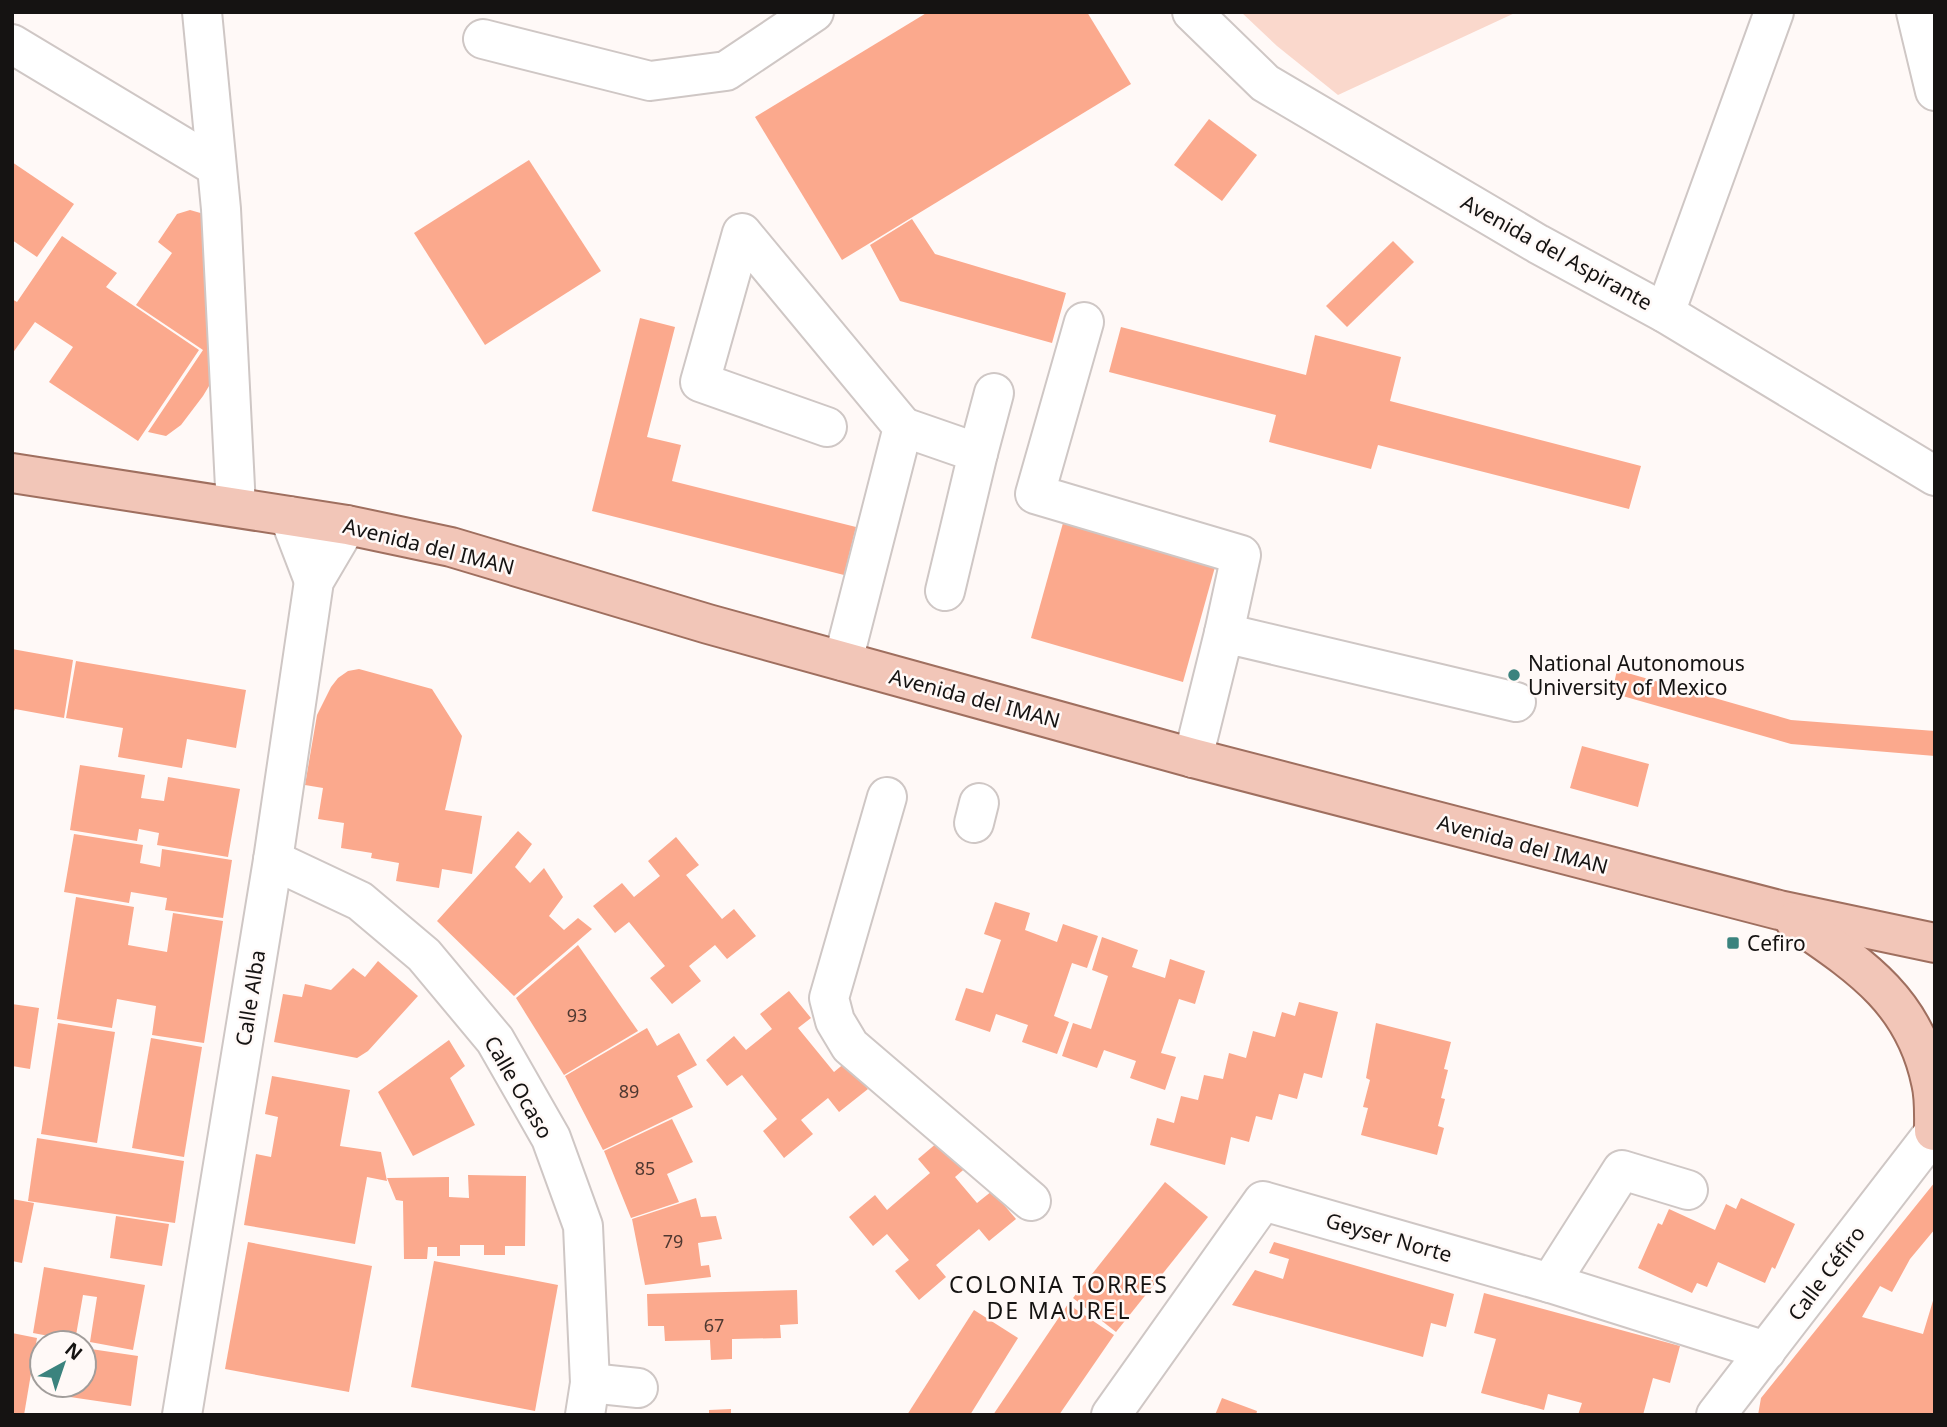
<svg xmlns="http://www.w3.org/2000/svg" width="1947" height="1427" viewBox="0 0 1947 1427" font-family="'Noto Sans',sans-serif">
<rect width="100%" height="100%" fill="#fff9f7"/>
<polygon fill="#fad8cc" points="1241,12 1517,12 1338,95 1277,46"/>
<g fill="#fba98d">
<polygon points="928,12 1087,12 1131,84 842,260 755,117"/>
<polygon points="1209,119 1257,155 1222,201 1174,165"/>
<polygon points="529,160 601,271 485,345 414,233"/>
<polygon points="12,162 74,204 37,257 12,240"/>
<polygon points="190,210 204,214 215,376 203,396 181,425 166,436 148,432 203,350 136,305 172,253 158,242 177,214"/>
<polygon points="912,219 935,254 1066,293 1052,343 900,301 870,245"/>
<polygon points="62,236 117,273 106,287 199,350 138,441 49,382 73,347 35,322 12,354 12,299 17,302"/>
<polygon points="1393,241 1414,262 1347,327 1326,306"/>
<polygon points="640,318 675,327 647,437 681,445 672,481 856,527 844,575 592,511"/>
<polygon points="1121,327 1306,375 1315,335 1401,357 1390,401 1641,466 1629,509 1378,445 1371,469 1269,442 1276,415 1109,372"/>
<polygon points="1063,523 1215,567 1183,682 1031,638"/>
<polygon points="12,649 73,660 64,718 15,709 12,715"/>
<polygon points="76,661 246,690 236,748 187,739 182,768 118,757 123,728 66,718"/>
<polygon points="359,669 432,689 462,736 445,810 482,816 472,874 442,869 439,888 396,881 399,863 371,858 372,853 341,848 344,823 318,819 323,788 305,785 317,715 331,687 338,678 348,671"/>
<polygon points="1617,670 1791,720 1935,731 1935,756 1791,744 1612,693"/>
<polygon points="1582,746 1649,764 1638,807 1570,788"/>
<polygon points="80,765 145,775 141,798 164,801 168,777 240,789 228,857 157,845 159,833 139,829 137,841 70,830"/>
<polygon points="518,831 532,844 515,867 530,883 544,868 563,897 549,916 564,930 578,918 592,929 514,996 437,921"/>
<polygon points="74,834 143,845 140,863 160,867 162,849 232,860 223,918 165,910 167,898 131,892 129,903 64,892"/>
<polygon points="676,837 699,865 686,875 722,919 734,909 756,936 727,959 715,945 689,966 701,981 672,1004 650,978 665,966 629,922 615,933 593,906 622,883 634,897 660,876 648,861"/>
<polygon points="76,897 134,907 128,945 167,952 173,913 223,921 204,1043 152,1035 156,1006 117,999 112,1028 57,1019"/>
<polygon points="995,902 1030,913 1025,930 1057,942 1063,924 1098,936 1087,968 1072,963 1054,1016 1069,1022 1057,1054 1022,1042 1028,1025 996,1014 990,1032 955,1020 966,988 983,993 1001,940 984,934"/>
<polygon points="1102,937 1138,950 1132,967 1165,978 1170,959 1205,971 1195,1004 1179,999 1161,1053 1176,1057 1165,1090 1130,1078 1136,1061 1104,1050 1097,1068 1062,1056 1073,1023 1091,1029 1108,976 1092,970"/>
<polygon points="578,945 638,1031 564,1075 516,998"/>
<polygon points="378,961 418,996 368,1051 357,1058 274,1042 283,994 302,997 305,984 331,990 353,968 365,977"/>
<polygon points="789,991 811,1018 798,1028 834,1072 846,1062 868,1089 839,1112 828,1098 801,1120 813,1134 784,1158 763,1131 777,1119 742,1075 727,1086 706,1060 734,1036 746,1050 772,1029 760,1014"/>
<polygon points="1299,1002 1338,1012 1322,1078 1304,1073 1297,1099 1279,1094 1272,1120 1256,1116 1249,1142 1231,1137 1225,1165 1150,1145 1157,1118 1174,1123 1181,1096 1198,1100 1204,1075 1223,1079 1229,1053 1246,1058 1253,1031 1275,1037 1282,1012 1295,1016"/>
<polygon points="12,1004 39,1008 30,1069 12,1066"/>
<polygon points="58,1023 115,1032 97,1143 41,1134"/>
<polygon points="1376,1023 1451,1042 1444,1069 1448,1070 1441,1098 1445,1099 1438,1126 1444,1128 1437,1155 1361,1135 1368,1108 1363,1107 1370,1080 1366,1078"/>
<polygon points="647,1028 657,1046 679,1033 697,1065 677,1076 693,1107 603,1150 565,1076"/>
<polygon points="151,1038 202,1047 184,1157 132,1148"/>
<polygon points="449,1040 465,1066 450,1078 475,1125 413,1156 378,1092"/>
<polygon points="272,1076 350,1090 340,1146 381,1152 387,1181 367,1177 355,1244 244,1225 256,1154 271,1157 278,1117 265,1114"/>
<polygon points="672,1119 693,1162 667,1174 679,1202 631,1218 604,1151"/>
<polygon points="944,1137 969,1165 955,1177 977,1203 992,1191 1016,1219 989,1241 979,1229 936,1265 946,1277 919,1300 895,1271 909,1260 887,1234 873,1246 849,1217 875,1195 887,1210 930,1173 918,1159"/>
<polygon points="37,1138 184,1161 175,1223 28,1201"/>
<polygon points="468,1175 526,1176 525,1246 505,1246 505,1255 484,1255 484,1245 460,1245 460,1256 437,1256 437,1247 428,1247 427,1259 404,1259 403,1201 396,1200 387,1178 449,1177 449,1197 469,1198"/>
<polygon points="1165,1182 1208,1217 1116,1332 1073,1298"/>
<polygon points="1935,1182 1935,1229 1910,1259 1892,1292 1880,1286 1862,1317 1923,1334 1935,1294 1935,1415 1758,1415 1761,1398"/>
<polygon points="696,1198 701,1217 716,1216 722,1239 698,1243 701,1266 709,1265 711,1277 645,1285 632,1219"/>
<polygon points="1741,1198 1795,1224 1775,1269 1772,1267 1765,1283 1718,1262 1707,1287 1697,1283 1692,1293 1638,1268 1658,1223 1662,1225 1669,1209 1715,1230 1726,1204 1736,1209"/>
<polygon points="12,1199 34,1203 22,1263 12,1261"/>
<polygon points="116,1216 169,1224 162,1266 110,1258"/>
<polygon points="248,1242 372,1266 349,1392 225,1369"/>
<polygon points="1274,1242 1454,1294 1446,1327 1431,1323 1423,1357 1232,1305 1255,1270 1283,1279 1289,1259 1269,1253"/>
<polygon points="434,1261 558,1285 535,1411 411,1387"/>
<polygon points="44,1267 145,1285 133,1350 90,1342 97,1297 83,1295 75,1341 33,1333"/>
<polygon points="797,1290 798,1324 780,1325 781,1338 732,1339 732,1359 711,1360 710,1340 665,1341 664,1326 648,1326 647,1294"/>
<polygon points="1484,1293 1680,1346 1670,1383 1653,1378 1643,1415 1578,1415 1582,1403 1548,1394 1544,1410 1481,1393 1496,1339 1474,1333"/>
<polygon points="1068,1304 1114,1335 1059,1415 993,1415"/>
<polygon points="974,1310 1018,1338 970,1415 907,1415"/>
<polygon points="12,1333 37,1338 24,1415 12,1415"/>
<polygon points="84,1348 138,1356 131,1406 70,1397 71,1385 84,1385"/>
<polygon points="1222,1398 1257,1411 1256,1415 1215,1415"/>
<polygon points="731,1409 731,1415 709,1415 709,1410"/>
</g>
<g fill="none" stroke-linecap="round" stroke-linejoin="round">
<defs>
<g id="minor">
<polyline points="202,12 221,209 236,507"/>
<polyline points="1192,12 1265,83 1538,244 1665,313 1935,476"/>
<polyline points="1916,12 1935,91"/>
<polyline points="483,39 650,81 726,71 814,12"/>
<polyline points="12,44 215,166"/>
<polyline points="1665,313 1774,12"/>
<polyline points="1084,322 1035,494 1241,555 1224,633"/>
<polyline points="827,427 700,382 742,233 903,427 843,661"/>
<polyline points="903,427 978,453 945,591"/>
<polyline points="978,453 994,393"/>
<polyline points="289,516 314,581"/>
<polyline points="1193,758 1224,633 1516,702"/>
<polyline points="887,797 829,998 835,1021 850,1046 1031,1201"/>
<polyline points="974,823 979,803"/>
<polyline points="273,860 360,901 424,955 495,1040 551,1138 583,1226 590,1383 585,1415"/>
<polyline points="1550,1283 1622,1170 1688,1190"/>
<polyline points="590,1383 638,1388"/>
<polyline points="182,1415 273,860 314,581 347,525"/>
<polyline points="1111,1415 1263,1201 1550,1283 1766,1351"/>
<polyline points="1716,1415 1935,1131"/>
</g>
<g id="major">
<polyline points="12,473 347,525 451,547 708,624 1193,758 1779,910 1935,943"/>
<path d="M1795,921C1859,965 1914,1000 1931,1082C1935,1098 1934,1115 1934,1131"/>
</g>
</defs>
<use href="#minor" stroke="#cfc7c5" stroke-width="42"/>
<use href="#major" stroke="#9f6f5f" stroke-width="42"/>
<use href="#minor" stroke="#fff" stroke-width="38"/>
<use href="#major" stroke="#f2c6b8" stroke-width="38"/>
</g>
<g fill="#3b837e" stroke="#fff9f7" stroke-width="2.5">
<circle cx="1514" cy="675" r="7"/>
<rect x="1726" y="936" width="14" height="14" rx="3.5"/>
</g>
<g text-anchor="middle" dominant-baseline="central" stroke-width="5" stroke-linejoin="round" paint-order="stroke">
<g font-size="18" fill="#4e3831">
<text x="577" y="1015">93</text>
<text x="629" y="1091">89</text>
<text x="645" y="1168">85</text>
<text x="673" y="1241">79</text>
<text x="714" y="1325">67</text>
</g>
<g font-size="21" fill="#151312" stroke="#fff9f7">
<text transform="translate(1557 252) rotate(29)">Avenida del Aspirante</text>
<text transform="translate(429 546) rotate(14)">Avenida del IMAN</text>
<text transform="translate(975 698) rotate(15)">Avenida del IMAN</text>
<text transform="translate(1523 844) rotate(15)">Avenida del IMAN</text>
<text transform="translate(250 998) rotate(-81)">Calle Alba</text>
<text transform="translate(519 1087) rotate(60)">Calle Ocaso</text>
<text transform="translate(1389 1237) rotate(16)">Geyser Norte</text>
<text transform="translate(1826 1273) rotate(-53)">Calle Céfiro</text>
</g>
<g font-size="21" fill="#151312" stroke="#fff9f7" text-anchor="start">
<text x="1528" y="663">National Autonomous<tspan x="1528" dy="24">University of Mexico</tspan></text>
<text x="1747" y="943">Cefiro</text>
</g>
<g font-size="23" letter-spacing="2" fill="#151312" stroke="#fff9f7">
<text x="1059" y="1284">COLONIA TORRES<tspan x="1059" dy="26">DE MAUREL</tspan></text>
</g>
</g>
<rect width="1947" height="1427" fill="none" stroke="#151312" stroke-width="28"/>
<g transform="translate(63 1364) rotate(40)"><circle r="33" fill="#fff9f7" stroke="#a19d9b" stroke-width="2"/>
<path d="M0-5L12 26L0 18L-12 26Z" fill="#3b837e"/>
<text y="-10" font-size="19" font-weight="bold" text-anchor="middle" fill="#151312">N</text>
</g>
</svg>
